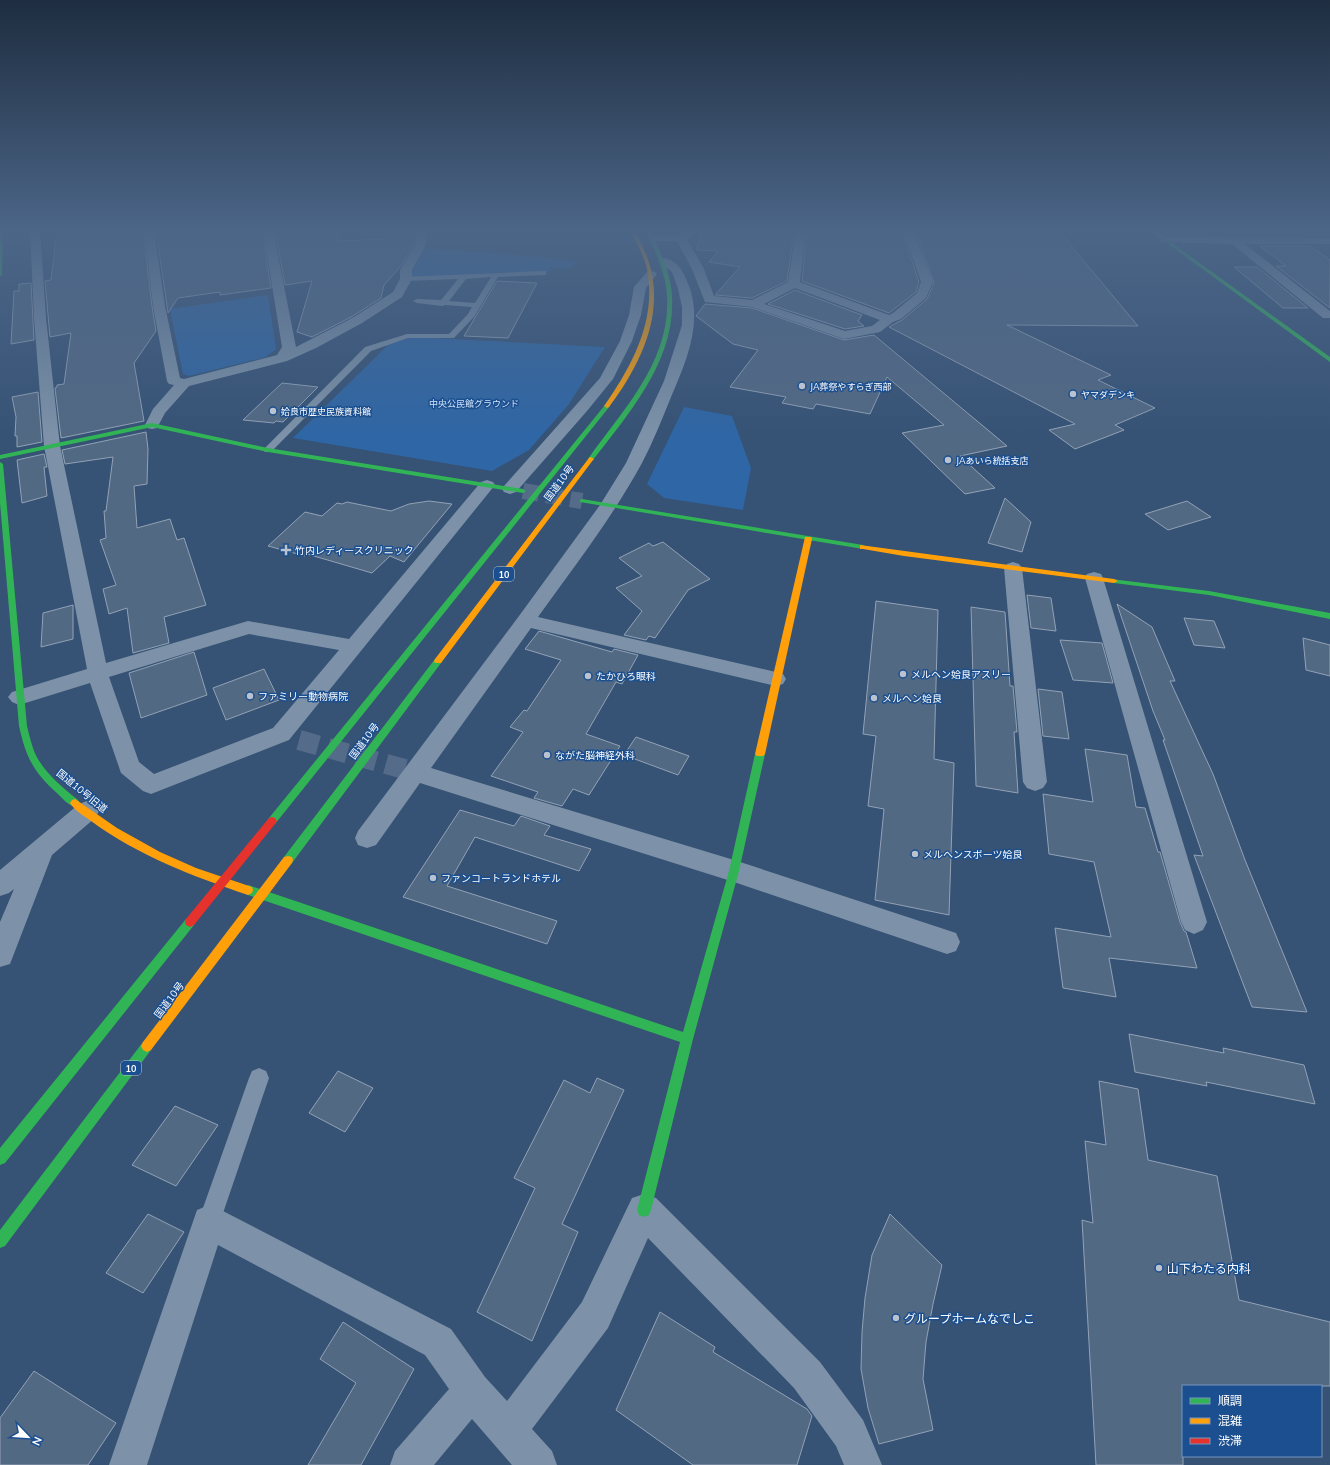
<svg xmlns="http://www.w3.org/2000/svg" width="1330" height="1465" viewBox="0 0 1330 1465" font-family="Mulish,'Noto Sans JP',sans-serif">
<rect width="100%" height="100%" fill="#365274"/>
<g fill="#2f66a5">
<polygon points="425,248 542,257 576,262 569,269 550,267 548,273 504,272 420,277 411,276 421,252"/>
<polygon points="268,295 276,349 266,357 189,376 183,374 170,309"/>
<polygon points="412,337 605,347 569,404 529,450 492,471 293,438 388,345"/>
<polygon points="684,407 732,416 751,468 743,510 664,498 647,484"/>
</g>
<g fill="#526984" stroke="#92a2b6">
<polygon points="57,230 143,230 152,306 156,331 134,363 144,421 61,438 55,388 57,387 57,385 64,384 71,333 50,337 45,281 51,280"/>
<polygon points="156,230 262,230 271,288 220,295 220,292 178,298 168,313"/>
<polygon points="275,230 341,230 337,241 384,239 386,234 416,233 414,245 401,266 384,285 381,298 353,316 312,337 297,332 312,281 285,285"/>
<polygon points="702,230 784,230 784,231 794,232 787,281 752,298 715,295 740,267 709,262 718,251 696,250"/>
<polygon points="851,230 902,230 919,282 916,292 889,313 802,281 807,232 841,234 841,231"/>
<polygon points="915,230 1058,230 1138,326 1007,325 1111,375 1098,380 1155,408 1115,425 1124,430 1075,449 1049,430 1075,424 889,327 902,320 927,299 934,283"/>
<polygon points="1260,246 1310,246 1330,260 1330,308 1276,266 1286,266"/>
<polygon points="1234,267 1257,267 1308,308 1283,308"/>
<polygon points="497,281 537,283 508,338 464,336"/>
<polygon points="31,283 34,340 11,344 14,291 19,291 19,284"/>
<polygon points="795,290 862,315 858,321 864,326 845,329 768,304"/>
<polygon points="705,304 752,308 844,340 874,335 1007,446 960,456 995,488 965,494 902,433 944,425 887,377 870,414 816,404 813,409 782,403 786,397 730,387 758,350 733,344 696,316"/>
<polygon points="282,383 318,387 283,422 276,421 274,423 243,420"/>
<polygon points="38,392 42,442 17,447 17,436 15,436 16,417 12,397"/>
<polygon points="146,432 148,449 147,484 134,486 137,528 170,519 177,540 184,538 206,605 164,617 169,643 133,653 127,608 109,614 103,589 116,585 100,540 106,538 104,511 106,511 113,457 65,464 62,450"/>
<polygon points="44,454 47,467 44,467 47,496 22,503 17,460"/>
<polygon points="1005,498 1031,522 1022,552 988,543"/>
<polygon points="429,501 452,504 404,562 390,556 372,573 307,554 305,556 268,546 305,512 322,516 337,503 342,504 347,502 391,511 409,504"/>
<polygon points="1187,501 1211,517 1168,530 1145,514"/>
<polygon points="663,542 710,579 688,590 655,638 649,636 646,640 624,635 642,611 616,588 642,576 619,558 649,543 653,546"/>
<polygon points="1027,595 1051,598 1056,631 1031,628"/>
<polygon points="876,601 938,610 934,759 954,763 949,915 875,900 884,809 868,806 876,736 863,734"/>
<polygon points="1117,604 1152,627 1175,681 1170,681 1213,774 1245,860 1307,1012 1252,1007 1194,855 1203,856 1163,740 1165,740 1153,711"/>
<polygon points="73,605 73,639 41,647 43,613"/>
<polygon points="971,607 1005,612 1010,686 1013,686 1017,732 1014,732 1018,793 976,786"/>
<polygon points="1184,618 1214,621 1225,648 1194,645"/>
<polygon points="539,631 612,652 614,649 638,655 622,684 616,682 586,734 620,746 589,795 573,789 562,806 534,798 538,792 491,776 523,732 510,727 524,710 527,711 561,660 525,649"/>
<polygon points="1303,638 1330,645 1330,676 1306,670"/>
<polygon points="1060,640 1102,643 1113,683 1073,680"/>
<polygon points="194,652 207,695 141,718 129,673"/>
<polygon points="264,669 279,700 226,720 213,688"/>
<polygon points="1038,689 1062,692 1069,739 1043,736"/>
<polygon points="636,737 689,756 678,775 624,755"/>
<polygon points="1085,749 1127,755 1136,807 1145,808 1158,852 1160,852 1180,922 1184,931 1186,932 1197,968 1109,958 1116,997 1063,988 1055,928 1111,937 1094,862 1049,854 1043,794 1093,802"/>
<polygon points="460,810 514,826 521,816 550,826 544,835 591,849 579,871 475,837 447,886 557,921 547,944 403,897"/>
<polygon points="1129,1034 1224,1053 1223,1048 1304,1065 1315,1104 1206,1082 1207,1086 1135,1072"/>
<polygon points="338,1071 373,1088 345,1132 309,1113"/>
<polygon points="597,1078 624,1090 562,1224 578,1232 532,1341 477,1312 535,1188 514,1178 564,1080 590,1093"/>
<polygon points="1099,1081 1138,1089 1148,1160 1217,1176 1239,1300 1330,1322 1330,1386 1183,1386 1183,1465 1096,1465 1082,1220 1093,1223 1085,1141 1106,1145"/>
<polygon points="175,1106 218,1125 176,1186 132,1165"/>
<polygon points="148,1214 184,1232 143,1293 106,1273"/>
<polygon points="890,1214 942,1265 933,1304 926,1342 923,1379 933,1430 879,1444 868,1408 861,1369 862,1332 865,1298 872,1255"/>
<polygon points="660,1312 715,1347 713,1352 807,1409 812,1416 797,1465 693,1465 616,1410"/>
<polygon points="343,1322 414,1369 361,1465 308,1465 356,1383 320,1359"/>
<polygon points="34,1371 116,1423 88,1465 0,1465 0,1418"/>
</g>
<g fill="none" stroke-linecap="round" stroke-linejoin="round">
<polyline stroke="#546c89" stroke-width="20" stroke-dasharray="20 10" stroke-linecap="butt" points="299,740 415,772"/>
<polyline stroke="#546c89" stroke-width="16" stroke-dasharray="16 8" stroke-linecap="butt" points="523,491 582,501"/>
<g fill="#7d92a8" fill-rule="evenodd">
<path d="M543,271H546V275L498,277L474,317L454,338H408L371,351L271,452H265L263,450L365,347L407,334H449L468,314L472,307L445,305L442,306L417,303L413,301L417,299L441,300L458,279L406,281L402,279L403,277ZM491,277L475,303L449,301L466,279Z"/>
<polygon points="259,1068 266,1071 269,1078 220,1222 216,1229 209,1233 202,1229 198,1222 249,1078 252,1071"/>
</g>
<g fill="#7d92a8" fill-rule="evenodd">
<path d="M30,230H40L46,318L60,446L106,663L248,621L349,639L481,482L487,480L493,482L495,485L289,740L151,794L143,791L121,773L90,683L19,705L12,702L8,697L12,692L87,669L44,446L34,318ZM249,634L339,650L273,728L154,774L139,762L109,677Z"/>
<polygon points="144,230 154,230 165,306 180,378 184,379 277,355 282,347 263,230 273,230 296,347 354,317 393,292 400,279 400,270 415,246 418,230 428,230 425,246 412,270 412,279 402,297 362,323 316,348 287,361 189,386 165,413 157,428 152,429 147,428 145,425 153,409 174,385 169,384 167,381 153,306"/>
<path d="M684,230H694L690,238L687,239L704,269L714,296L752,300L788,282L796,230H806L800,282L889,315L893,313L917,293L921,282L903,230H913L933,282L926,298L901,319L893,322L880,332L844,339L752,307L705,302L692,269L677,241H653L648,238L653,235H680ZM795,288L880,320L872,326L845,331L764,304Z"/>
<polygon points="1165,237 1330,238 1330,244 1245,244 1330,311 1330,318 1323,318 1232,244 1161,242 1160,240"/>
<path d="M664,258C679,261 684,273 689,286C703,323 686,362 671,397C662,419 653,442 642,463C612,518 574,567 538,617L776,672L783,674L786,679L783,684L776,686L531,628L431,768L734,860L947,930L956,933L960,942L956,951L947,954L734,882L420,783L376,845L367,848L358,845L355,838L358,831L519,616L600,505L626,463L664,381L682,325V307L678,289L672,272L658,261Z"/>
<polygon points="651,271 655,272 657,274 646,288 641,315 632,341 613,379 587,411 516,492 510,494 504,492 502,489 504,486 600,378 620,341 629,315 634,287 647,272"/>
<polygon points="1013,562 1019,564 1022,568 1047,782 1043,788 1035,791 1027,788 1023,782 1004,568 1007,564"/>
<polygon points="1094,572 1101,574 1103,578 1207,922 1203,930 1194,934 1185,930 1181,922 1085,578 1087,574"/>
<polygon points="87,801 95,804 99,811 95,818 52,855 10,964 0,967 0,922 14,889 9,893 0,896 0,870 79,804"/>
<polygon points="644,1194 656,1198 820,1362 863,1420 882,1465 844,1465 836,1446 794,1388 648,1238 608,1328 532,1429 552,1451 557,1465 512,1465 472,1419 434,1465 390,1465 395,1451 449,1389 425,1355 218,1245 147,1465 109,1465 197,1210 209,1205 221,1210 451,1329 485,1377 507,1401 582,1302 632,1198"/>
</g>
<g fill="#30b455" fill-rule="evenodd">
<polygon points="0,230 3,230 2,275 0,276"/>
<path d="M646,230H650C660,251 671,273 672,296C676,360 629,413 593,460L591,461L588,459C623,410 671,361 667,296C666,273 655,251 646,230Z"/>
<polygon points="1149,230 1154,230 1330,357 1330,362"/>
<polygon points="1327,230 1330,230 1330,232"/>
<polygon points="605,405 610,406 275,824 272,825 269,824 267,821 269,818"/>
<polygon points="152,423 268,448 523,489 526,491 523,493 268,452 152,427 0,459 0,455"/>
<path d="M0,462L3,464L27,726C29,734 31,743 34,751C43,772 61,786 78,800L80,803L78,806L75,807C68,805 63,799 58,794C33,772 26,757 19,726L0,503Z"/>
<polygon points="582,499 863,545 867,547 863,549 580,502 580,500"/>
<polygon points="1111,579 1209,591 1330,613 1330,619 1209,595 1114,583 1110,581"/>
<polygon points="438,658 441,659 442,661 441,663 292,863 288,864 284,863 283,860 284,857 435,659"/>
<polygon points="760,751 763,752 765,754 739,871 693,1039 651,1210 649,1215 644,1217 639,1215 637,1210 680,1042 248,895 244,893 243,890 244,887 248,885 683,1032 729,871 755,754 757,752"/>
<polygon points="190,917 194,919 195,922 194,925 5,1163 0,1165 0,1148 186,919"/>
<polygon points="147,1040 151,1042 153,1046 151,1050 5,1246 0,1248 0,1230 143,1042"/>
</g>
<g fill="#ff9f0a" fill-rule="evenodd">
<path d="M630,230H634C641,243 648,256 651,270C663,320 638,368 609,407L607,408L604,406C632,366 657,320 647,269C644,255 636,243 630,230Z"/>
<polygon points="591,457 594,459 593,460 441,663 435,663 434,661 435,659 589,458"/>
<polygon points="805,537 811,537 812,539 765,754 763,756 757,756 755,754"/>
<polygon points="860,545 1114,579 1118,581 1114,583 904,556 863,549 860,549"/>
<path d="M75,799L117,828L160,852L196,868L252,887L253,890L252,893L248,895C192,876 139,856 91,821C84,816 74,810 70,803L72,800Z"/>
<polygon points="288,856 292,857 293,860 292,863 151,1050 147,1052 143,1050 141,1046 143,1042 284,857"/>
</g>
<polygon fill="#e5322d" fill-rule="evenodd" points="272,817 275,818 277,821 275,824 194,925 190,927 186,925 185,922 186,919 269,818"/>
</g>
<linearGradient id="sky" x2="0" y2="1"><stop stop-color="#1e2d40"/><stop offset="0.53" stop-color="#4c6688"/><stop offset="1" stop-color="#4c6688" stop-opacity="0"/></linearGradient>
<rect width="1330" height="435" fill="url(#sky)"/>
<g fill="#b9c2ce" stroke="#1b4f8f" stroke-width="1.5">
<circle cx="802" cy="386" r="4"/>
<circle cx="1073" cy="394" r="4"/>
<circle cx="273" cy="411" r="4"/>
<circle cx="948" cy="460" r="4"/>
<path d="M284 544h4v4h4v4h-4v4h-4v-4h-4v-4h4z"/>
<circle cx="903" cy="674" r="4"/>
<circle cx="588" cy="676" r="4"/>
<circle cx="250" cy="696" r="4"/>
<circle cx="874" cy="698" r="4"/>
<circle cx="547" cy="755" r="4"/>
<circle cx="915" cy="854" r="4"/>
<circle cx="433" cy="878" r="4"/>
<circle cx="1159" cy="1268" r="4"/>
<circle cx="896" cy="1318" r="4"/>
</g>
<g text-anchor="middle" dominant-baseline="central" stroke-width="3" stroke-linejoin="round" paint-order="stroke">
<g font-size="9" fill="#fff" stroke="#1b4f8f" text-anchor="start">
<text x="810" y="386">JA葬祭やすらぎ西部</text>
<text x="1081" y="394">ヤマダデンキ</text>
<text x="281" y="411">姶良市歴史民族資料館</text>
<text x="956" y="460">JAあいら統括支店</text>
</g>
<g font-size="9" fill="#cfe3fa" stroke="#1b4f8f">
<text x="474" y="403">中央公民館グラウンド</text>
</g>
<g fill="#1b4f8f" stroke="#bbcadd" stroke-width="1">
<rect x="494" y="567" width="20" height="14" rx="3"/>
<rect x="121" y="1061" width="20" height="14" rx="3"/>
</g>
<g font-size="9" font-weight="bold" fill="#fff">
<text x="504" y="574">10</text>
<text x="131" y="1068">10</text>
</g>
<g font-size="10" fill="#fff" stroke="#1b4f8f">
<text transform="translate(559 483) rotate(-53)">国道10号</text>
<text transform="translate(364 741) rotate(-53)">国道10号</text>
<text transform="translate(82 791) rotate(39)">国道10号旧道</text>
<text transform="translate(169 1000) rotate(-53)">国道10号</text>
</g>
<g font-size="10" fill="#fff" stroke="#1b4f8f" text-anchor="start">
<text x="295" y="550">竹内レディースクリニック</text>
<text x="911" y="674">メルヘン姶良アスリー</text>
<text x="596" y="676">たかひろ眼科</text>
<text x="258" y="696">ファミリー動物病院</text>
<text x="882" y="698">メルヘン姶良</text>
<text x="555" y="755">ながた脳神経外科</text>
<text x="923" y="854">メルヘンスポーツ姶良</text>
<text x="441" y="878">ファンコートランドホテル</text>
</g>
<g font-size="12" fill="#fff" stroke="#1b4f8f" text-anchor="start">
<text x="1167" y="1268">山下わたる内科</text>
<text x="904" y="1318">グループホームなでしこ</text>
</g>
</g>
<rect x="1182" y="1385" width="140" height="72" fill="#1b4f8f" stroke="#7695bc"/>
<rect x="1190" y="1398" width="20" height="6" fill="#30b455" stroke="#7695bc"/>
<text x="1218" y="1405" font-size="12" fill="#ffffff">順調</text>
<rect x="1190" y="1418" width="20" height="6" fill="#ff9f0a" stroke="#7695bc"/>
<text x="1218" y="1425" font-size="12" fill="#ffffff">混雑</text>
<rect x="1190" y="1438" width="20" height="6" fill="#e5322d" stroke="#7695bc"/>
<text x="1218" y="1445" font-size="12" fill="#ffffff">渋滞</text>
<g transform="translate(28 1437) rotate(115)" stroke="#1b4f8f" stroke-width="3" paint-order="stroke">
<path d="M0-3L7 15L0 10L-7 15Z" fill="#ffffff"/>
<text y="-6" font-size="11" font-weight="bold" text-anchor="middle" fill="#ffffff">N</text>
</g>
</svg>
